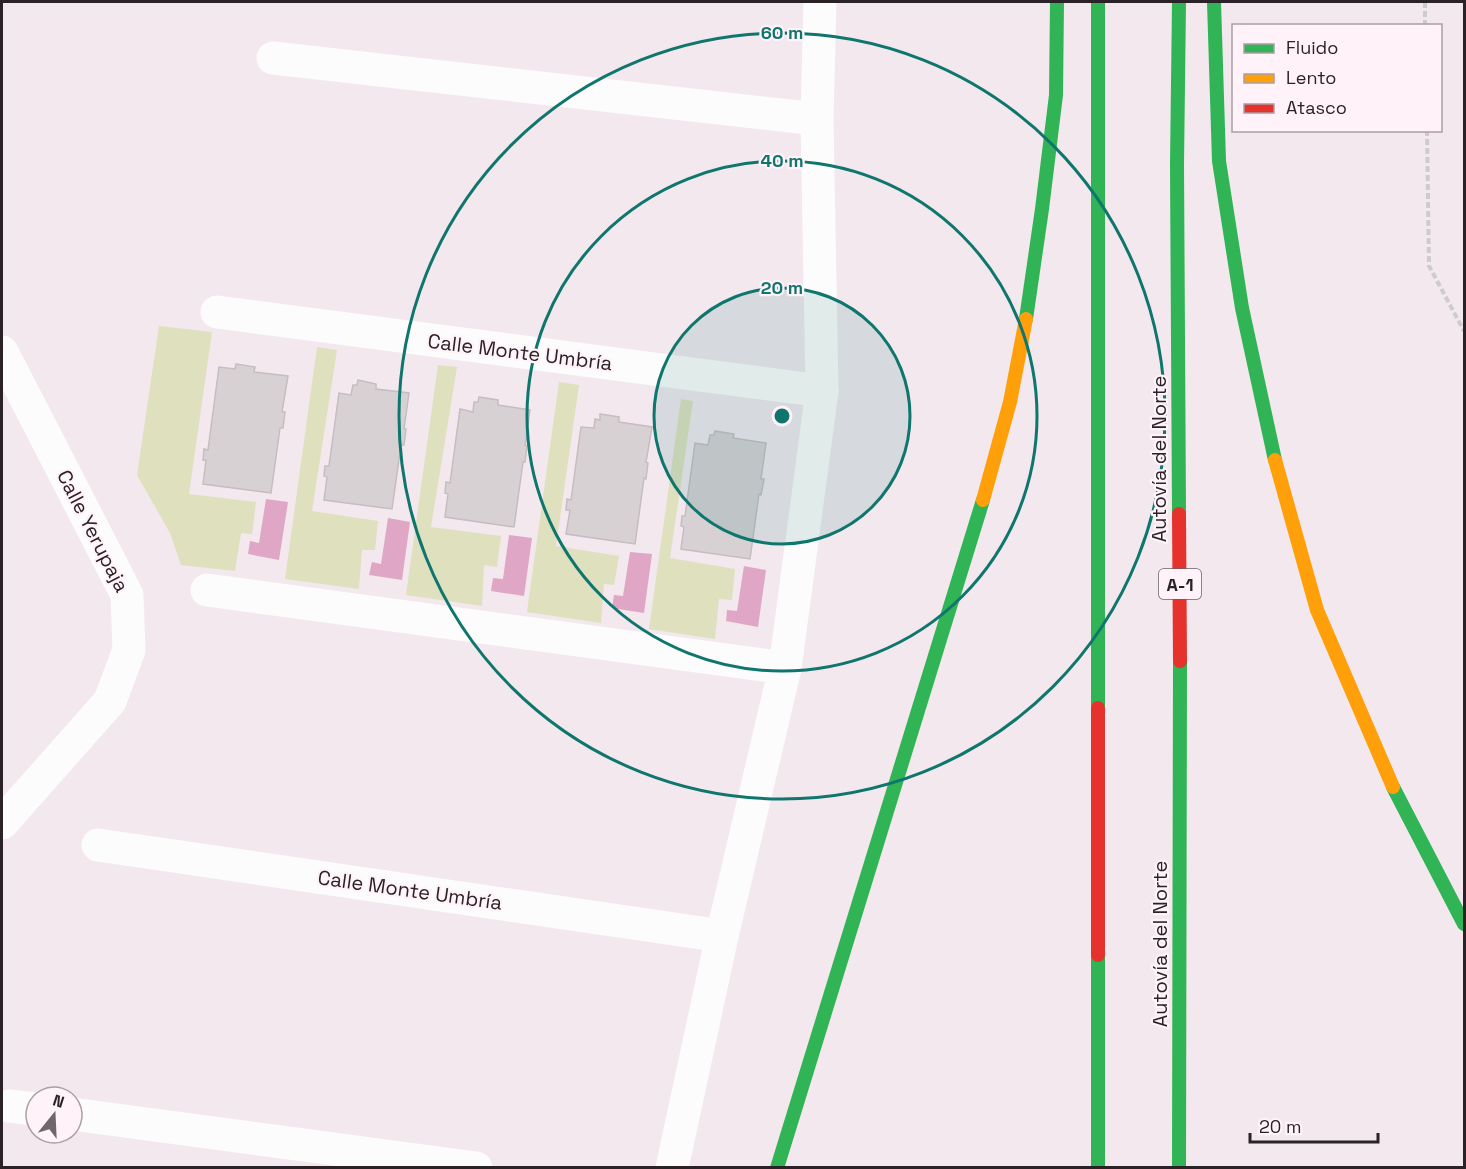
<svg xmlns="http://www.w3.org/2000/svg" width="1466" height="1169" viewBox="0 0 1466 1169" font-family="'Space Grotesk',sans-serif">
<rect width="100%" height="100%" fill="#f2e8ed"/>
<g fill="#dfe0be">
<polygon points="159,326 212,332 189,494 256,502 252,534 241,533 235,571 181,565 170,533 137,475"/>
<polygon points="317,347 337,350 312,511 378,521 375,550 362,550 359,589 285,579"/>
<polygon points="438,365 457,367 431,527 501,536 497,567 484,565 482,606 406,595"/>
<polygon points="559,382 579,385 556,546 619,556 614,585 604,584 601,623 527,612"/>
<polygon points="681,399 693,401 670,558 735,569 732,600 719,599 715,639 649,629"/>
</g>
<g fill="#e0a6c6">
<polygon points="266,499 288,502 279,560 248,554 250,541 259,543"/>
<polygon points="388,518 410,522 402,580 369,575 372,562 381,564"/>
<polygon points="509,535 532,538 524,596 491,591 493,578 503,579"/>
<polygon points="630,552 652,554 644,613 612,608 614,595 623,596"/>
<polygon points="744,566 766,570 758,627 726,621 727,610 737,611"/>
</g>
<g fill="#d8d1d4" stroke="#c5bdc2" stroke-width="1.5">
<polygon points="236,364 255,367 254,372 288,376 282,412 285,412 283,428 280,428 271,493 203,484 206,460 203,460 204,449 208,450 219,367 235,369"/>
<polygon points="358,380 376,384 376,389 409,393 404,429 406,429 404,445 401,445 392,509 324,500 327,477 324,476 325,466 329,466 339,393 351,395 353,385 357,385"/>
<polygon points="479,397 498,400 498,405 530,410 525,445 527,446 525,462 523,462 514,527 445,517 448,494 445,493 446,482 450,483 460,409 473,412 474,402 478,402"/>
<polygon points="600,414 619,417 619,422 652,427 646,462 648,463 646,479 644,478 635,544 566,534 570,510 566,510 567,499 571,500 581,427 594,428 595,419 600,420"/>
<polygon points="715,431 734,434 733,438 766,443 761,479 764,479 761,495 759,494 750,559 681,549 684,527 681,526 682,516 685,516 695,443 708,445 710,435 714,435"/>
</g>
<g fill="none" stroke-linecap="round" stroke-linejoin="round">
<g stroke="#cecbcc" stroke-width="4" stroke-dasharray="6 3" stroke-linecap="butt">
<polyline points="1425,2 1425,26"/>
<polyline points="1427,130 1429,266 1464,331"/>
</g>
<g stroke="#fdfcfc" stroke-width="33">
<polyline points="273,58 817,119"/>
<polyline points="217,312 822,391"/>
<polyline points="2,352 127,595 129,650 110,701 2,823"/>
<polyline points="207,590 785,668"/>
<polyline points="98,845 722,936"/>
<polyline points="9,1106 36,1109"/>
<polyline points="72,1114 476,1168"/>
<polyline points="672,1168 722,936 785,668 822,391 817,119 820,2"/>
</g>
<g stroke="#30b455" stroke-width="14">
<polyline points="1098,2 1098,708"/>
<polyline points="1179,2 1177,165 1179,514"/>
<polyline points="1214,2 1219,161 1242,308 1275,460"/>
<polyline points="1026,319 1042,209 1056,95 1057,2"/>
<polyline points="1393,787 1464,924"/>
<polyline points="1098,955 1098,1168"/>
<polyline points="777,1168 983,500"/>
<polyline points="1179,1168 1180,661"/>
</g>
<g stroke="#ff9f0a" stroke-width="14">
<polyline points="1275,460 1317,610 1393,787"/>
<polyline points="983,500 1010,402 1026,319"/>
</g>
<g stroke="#e5322d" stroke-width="14">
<polyline points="1179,514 1180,661"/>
<polyline points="1098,708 1098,955"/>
</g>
</g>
<circle cx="782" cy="416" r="128" fill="#0f766e" fill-opacity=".12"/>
<g fill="none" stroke="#0f766e" stroke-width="3">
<circle cx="782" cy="416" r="128"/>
<circle cx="782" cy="416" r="255"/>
<circle cx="782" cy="416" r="383"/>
</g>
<g text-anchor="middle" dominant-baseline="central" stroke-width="4.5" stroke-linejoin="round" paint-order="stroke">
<rect fill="#fff2f9" stroke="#6a6065" stroke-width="1.5" x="1159" y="569" width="42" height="30" rx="4.5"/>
<g font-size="18" font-weight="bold" fill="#2a2226">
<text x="1180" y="584">A-1</text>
</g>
<g font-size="20" fill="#2a2226" stroke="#fff2f9">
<text transform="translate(520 352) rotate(7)">Calle Monte Umbría</text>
<text transform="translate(1159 459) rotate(-90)">Autovía del Norte</text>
<text transform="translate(93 531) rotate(63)">Calle Yerupaja</text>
<text transform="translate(410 890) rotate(8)">Calle Monte Umbría</text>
<text transform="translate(1160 944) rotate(-90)">Autovía del Norte</text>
</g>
</g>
<circle cx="782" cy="416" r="9" fill="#0f766e" stroke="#fff2f9" stroke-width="3"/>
<g font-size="18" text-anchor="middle" font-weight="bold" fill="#0f766e" stroke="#fff2f9" stroke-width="4.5" stroke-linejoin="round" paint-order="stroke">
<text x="782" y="39">60 m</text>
<text x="782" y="167">40 m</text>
<text x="782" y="294">20 m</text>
</g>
<rect width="1466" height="1169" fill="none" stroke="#2a2226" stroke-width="6"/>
<rect x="1232" y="24" width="210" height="108" fill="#fff2f9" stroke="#aa9fa5" stroke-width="1.5"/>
<rect x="1244" y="44" width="30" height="9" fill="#30b455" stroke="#aa9fa5" stroke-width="1.5"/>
<text x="1286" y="54" font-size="18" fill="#2a2226">Fluido</text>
<rect x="1244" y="74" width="30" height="9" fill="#ff9f0a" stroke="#aa9fa5" stroke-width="1.5"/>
<text x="1286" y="84" font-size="18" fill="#2a2226">Lento</text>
<rect x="1244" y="104" width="30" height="9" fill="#e5322d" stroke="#aa9fa5" stroke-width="1.5"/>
<text x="1286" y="114" font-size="18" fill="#2a2226">Atasco</text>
<g transform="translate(54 1115) rotate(18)"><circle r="28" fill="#fff2f9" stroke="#aa9fa5" stroke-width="1.5"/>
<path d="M0-4.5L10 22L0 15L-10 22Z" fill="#70676c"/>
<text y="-9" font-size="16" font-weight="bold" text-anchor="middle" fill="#2a2226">N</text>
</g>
<path d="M1250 1133v9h128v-9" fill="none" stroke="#2a2226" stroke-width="3"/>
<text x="1259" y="1133" font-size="18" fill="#2a2226" stroke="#fff2f9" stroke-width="4.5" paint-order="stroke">20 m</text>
</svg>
